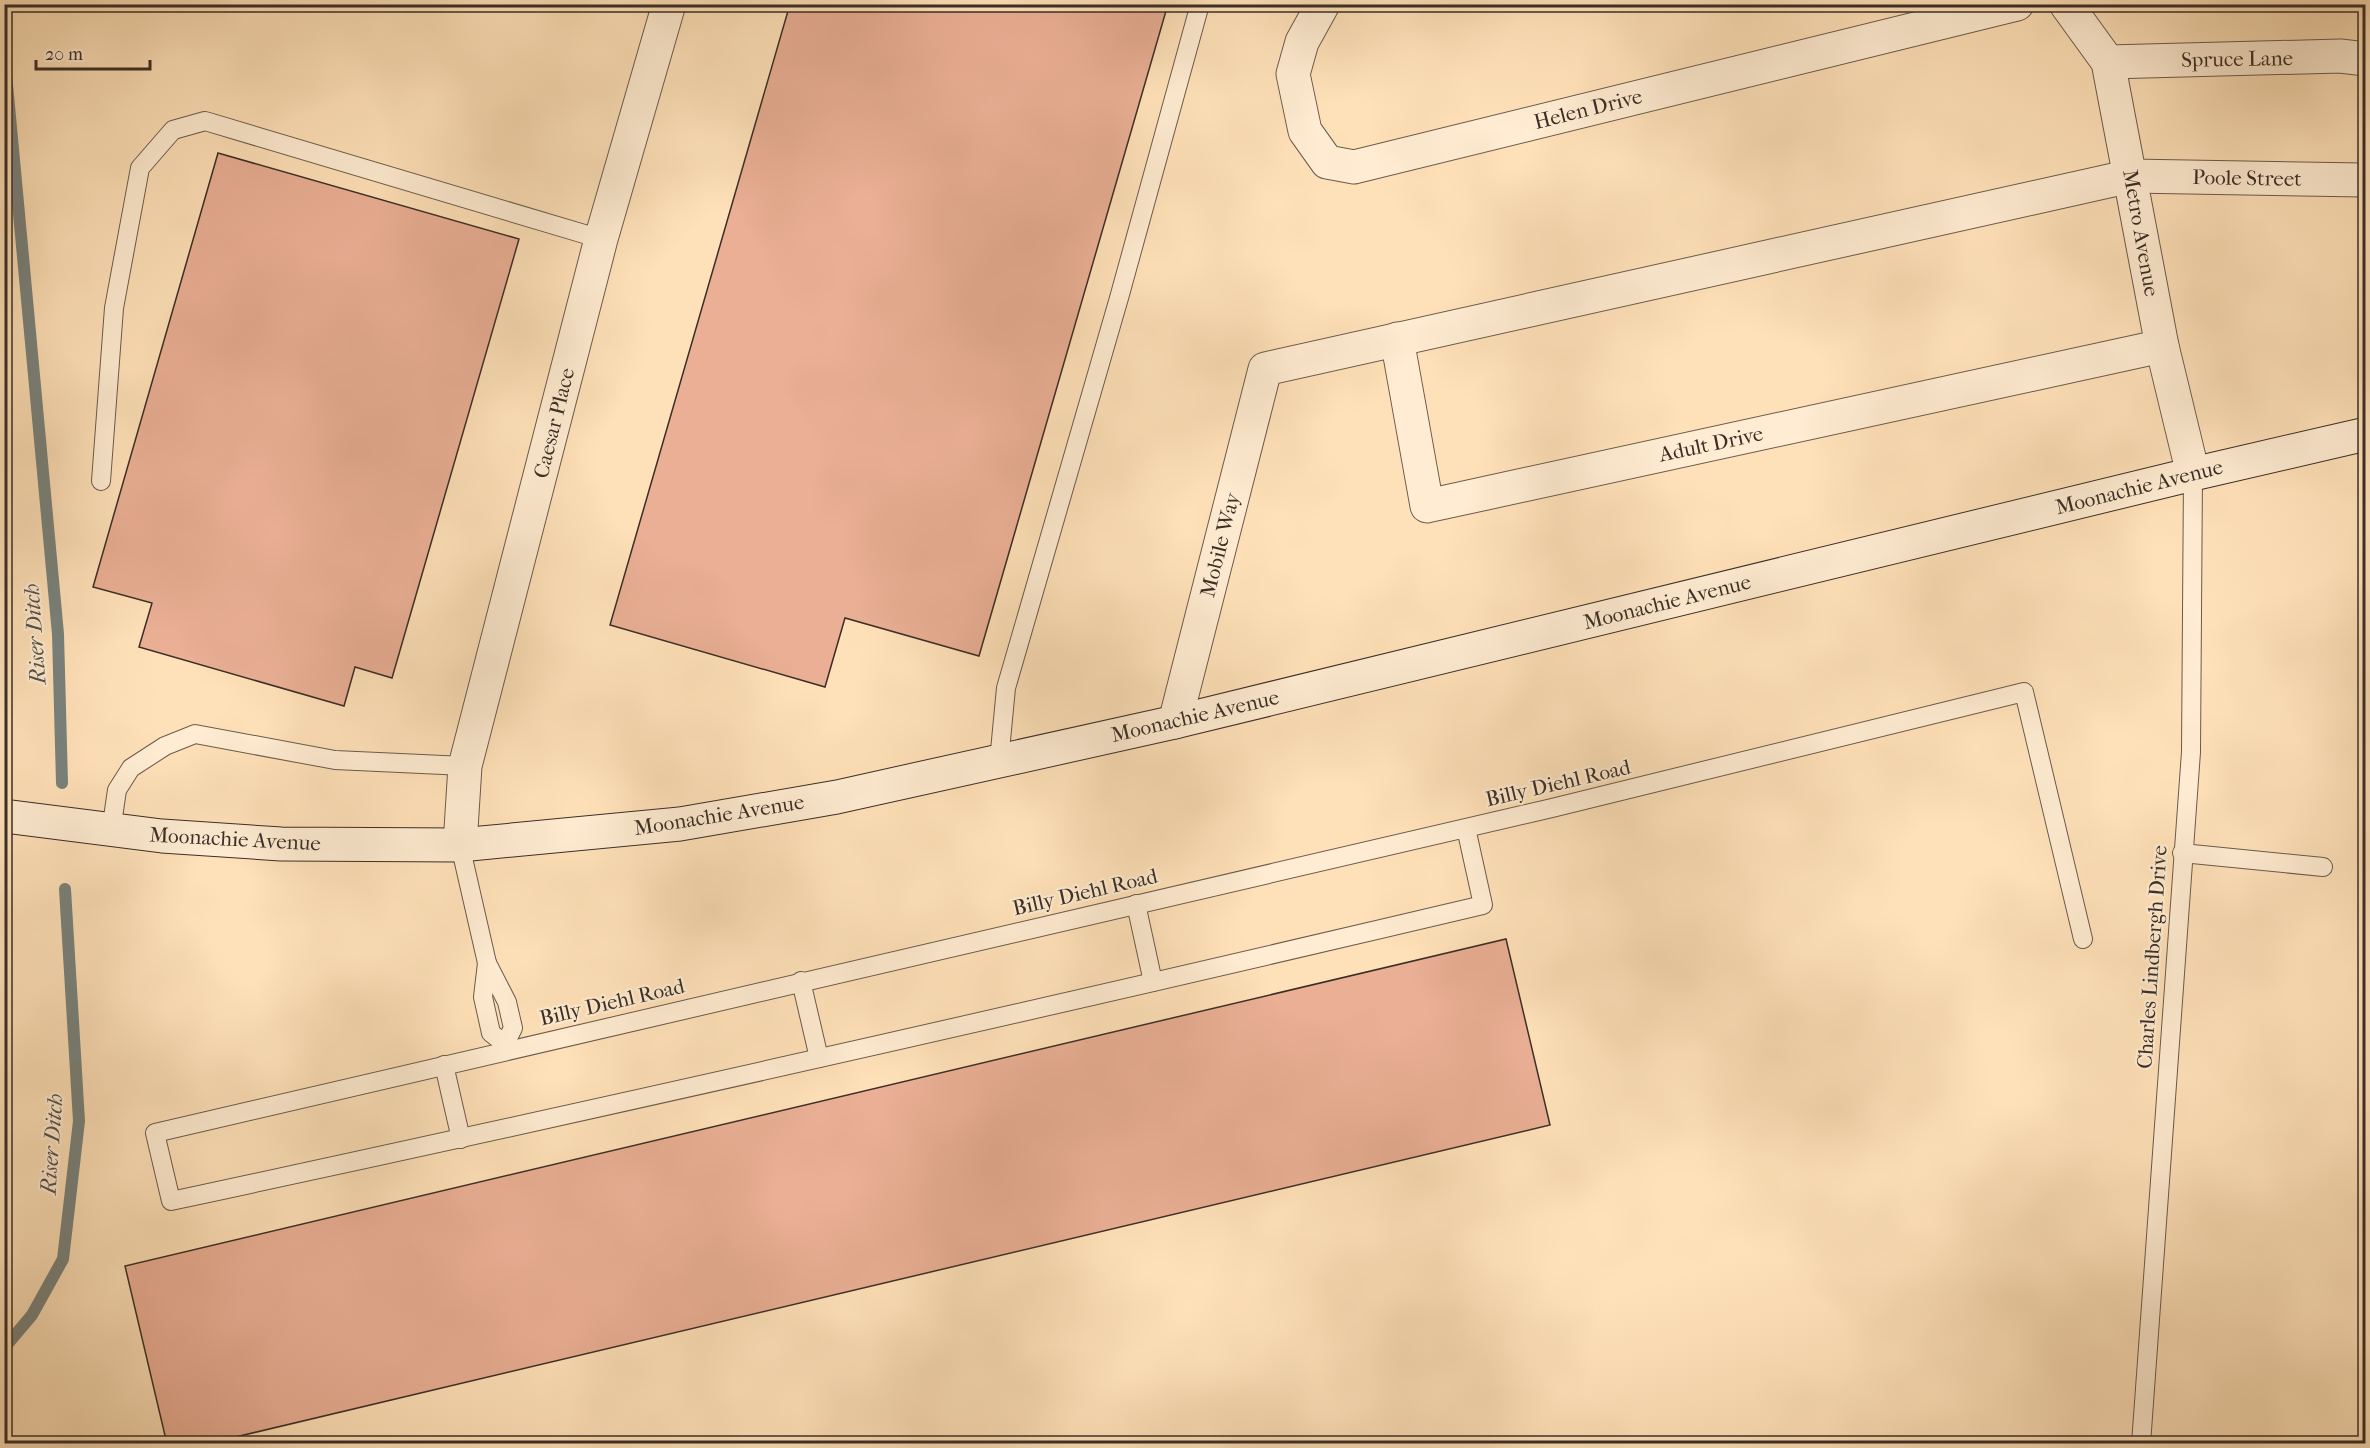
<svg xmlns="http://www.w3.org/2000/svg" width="2370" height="1448" viewBox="0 0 2370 1448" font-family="'IM FELL French Canon',serif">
<rect width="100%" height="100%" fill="#ffe1b9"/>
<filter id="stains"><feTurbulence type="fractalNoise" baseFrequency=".00333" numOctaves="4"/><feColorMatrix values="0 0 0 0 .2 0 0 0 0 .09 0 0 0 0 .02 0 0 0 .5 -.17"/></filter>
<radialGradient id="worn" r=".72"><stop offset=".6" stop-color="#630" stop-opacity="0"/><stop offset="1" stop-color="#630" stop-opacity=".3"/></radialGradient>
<polygon fill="#c7c18a" stroke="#807858" stroke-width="1.5" points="2365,1387 2365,1443 2360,1443"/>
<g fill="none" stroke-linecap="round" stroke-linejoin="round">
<g stroke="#79837e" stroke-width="12">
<polyline points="4,52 58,634 62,783"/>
<polyline points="4,1348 32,1315 63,1259 79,1121 65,889"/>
</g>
</g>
<g fill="#eaaf95" stroke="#3a2e27" stroke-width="1.5">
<polygon points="790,4 1168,4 979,656 845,618 825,687 610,625"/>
<polygon points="218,153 519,239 392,678 355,667 344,706 139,647 152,603 93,587"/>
<polygon points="1506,939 1550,1125 206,1444 167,1444 125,1266"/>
<polygon points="1788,1437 1888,1444 1787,1444"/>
</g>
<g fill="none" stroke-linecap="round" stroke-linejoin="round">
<defs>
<g id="service">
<polyline points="101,481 114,308 140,168 173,130 205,121 601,239"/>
<polyline points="999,761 1006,688 1119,298 1200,4"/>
<path d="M1466,828L1483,905C1046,1008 609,1107 171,1201L155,1133L1552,808L2024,692L2083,939"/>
<polyline points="111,831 117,790 131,768 165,746 195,734 335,760 465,766"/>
<polyline points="460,845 487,963 507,1002 513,1028 505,1044 506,1050"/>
<polyline points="2182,853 2323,867"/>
<polyline points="1136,904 1153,982"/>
<polyline points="487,963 483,997 491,1033 505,1044"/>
<polyline points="801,981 819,1058"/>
<polyline points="444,1065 461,1139"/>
<polyline points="2141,1444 2191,752 2193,474"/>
</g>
<g id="minor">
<polyline points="1323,4 1302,42 1293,74 1305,131 1327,162 1354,167 2017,4"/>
<polyline points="2066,4 2108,62 2162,346 2193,474"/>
<polyline points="2108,62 2340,56 2366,59"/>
<polyline points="1397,339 1427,506 2162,346"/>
<polyline points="1175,722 1265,369 2131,176 2363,180"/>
<polyline points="460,845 465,766 601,239 669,4"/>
</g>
<polyline id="secondary" points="4,816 162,836 281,844 460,845 680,824 837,797 1175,722 2193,474 2366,434"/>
</defs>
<use href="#service" stroke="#6b5b4c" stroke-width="20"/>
<use href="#minor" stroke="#6b5b4c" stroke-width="35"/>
<use href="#secondary" stroke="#3a2e27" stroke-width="35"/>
<use href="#service" stroke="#ffecd2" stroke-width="18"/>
<use href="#minor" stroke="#ffecd2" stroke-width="33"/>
<use href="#secondary" stroke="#ffecd2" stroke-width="33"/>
</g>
<g text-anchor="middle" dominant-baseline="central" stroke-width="4.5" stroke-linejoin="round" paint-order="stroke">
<g font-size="21" fill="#3a2e27" stroke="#ffecd2">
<text transform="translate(2237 59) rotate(-1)">Spruce Lane</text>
<text transform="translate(1588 109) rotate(-14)">Helen Drive</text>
<text transform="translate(2247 178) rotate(1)">Poole Street</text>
<text transform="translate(2141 233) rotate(80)">Metro Avenue</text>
<text transform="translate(554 423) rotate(-76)">Caesar Place</text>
<text transform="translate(1711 444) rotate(-12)">Adult Drive</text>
<text transform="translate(2139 487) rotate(-14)">Moonachie Avenue</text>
<text transform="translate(1220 545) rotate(-76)">Mobile Way</text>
<text transform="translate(1667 602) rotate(-14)">Moonachie Avenue</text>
<text transform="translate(1195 716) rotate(-13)">Moonachie Avenue</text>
<text transform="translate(1558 783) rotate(-13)">Billy Diehl Road</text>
<text transform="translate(719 815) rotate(-9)">Moonachie Avenue</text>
<text transform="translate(235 839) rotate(3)">Moonachie Avenue</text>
<text transform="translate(1085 892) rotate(-13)">Billy Diehl Road</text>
<text transform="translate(2152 957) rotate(-86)">Charles Lindbergh Drive</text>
<text transform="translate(612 1002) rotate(-13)">Billy Diehl Road</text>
</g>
<g font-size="22" font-style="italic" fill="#54514b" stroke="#ffecd2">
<text transform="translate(35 634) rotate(-94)">Riser Ditch</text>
<text transform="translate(52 1144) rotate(-86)">Riser Ditch</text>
</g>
</g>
<rect width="2370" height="1448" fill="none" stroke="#ffe1b9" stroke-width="24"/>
<rect x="6" y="6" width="2358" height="1436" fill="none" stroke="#3a2e27" stroke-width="3"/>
<rect x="12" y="12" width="2346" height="1424" fill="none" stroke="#3a2e27" stroke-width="1.5"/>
<path d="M36 60v9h114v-9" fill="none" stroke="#3a2e27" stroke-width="3"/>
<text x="45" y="60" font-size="18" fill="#3a2e27" stroke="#ffecd2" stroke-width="4.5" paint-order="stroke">20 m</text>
<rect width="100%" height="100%" filter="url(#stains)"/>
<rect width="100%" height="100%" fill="url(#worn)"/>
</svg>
